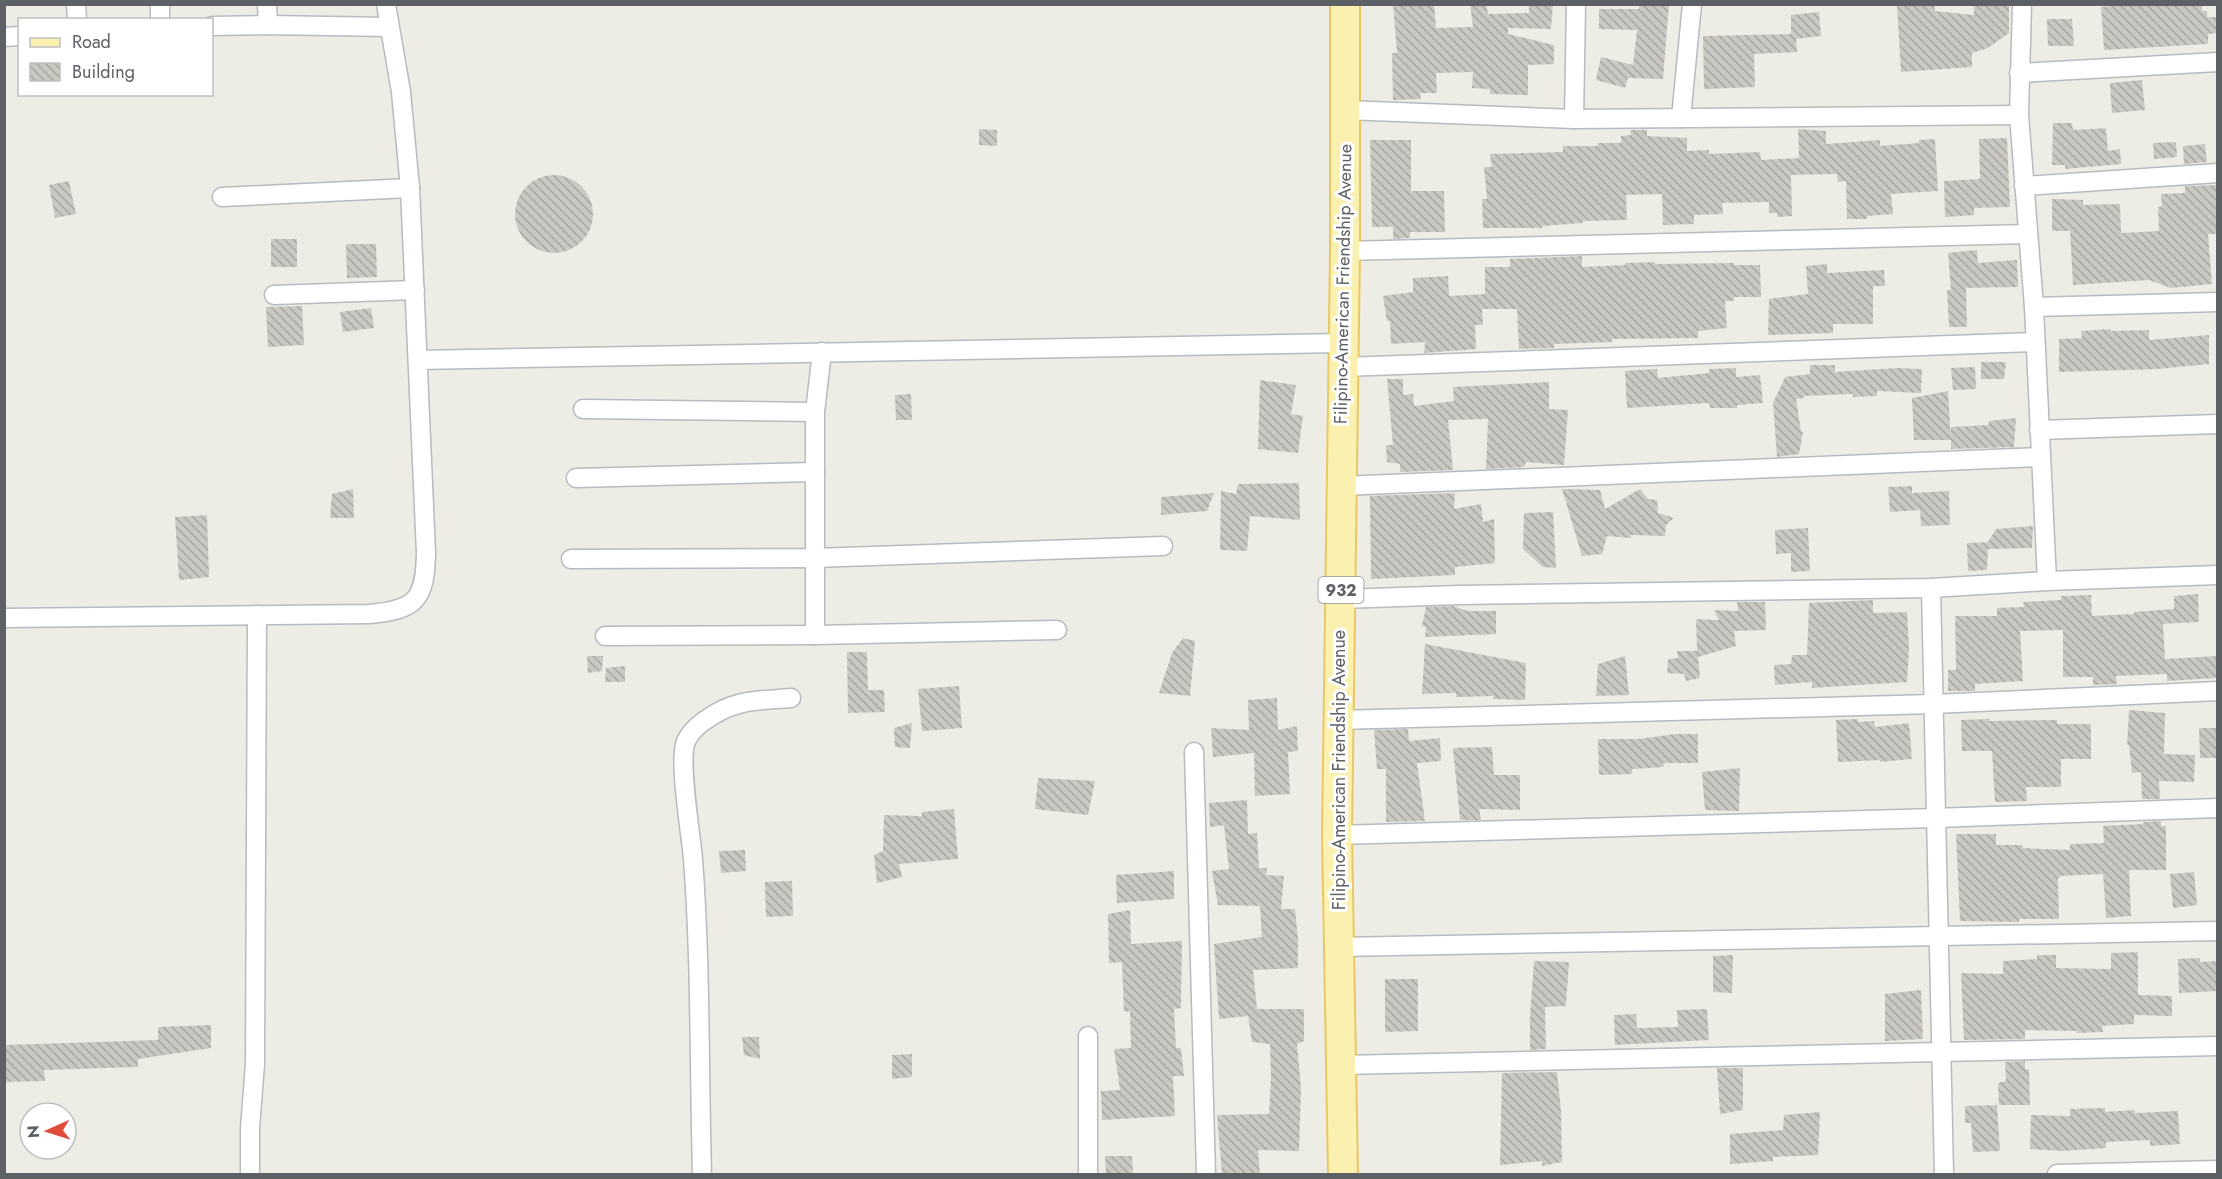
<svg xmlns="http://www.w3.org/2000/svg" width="2222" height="1179" viewBox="0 0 2222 1179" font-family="Jost,sans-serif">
<defs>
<pattern id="building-back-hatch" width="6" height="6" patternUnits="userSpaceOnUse" patternTransform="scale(1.5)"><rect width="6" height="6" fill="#cac8c2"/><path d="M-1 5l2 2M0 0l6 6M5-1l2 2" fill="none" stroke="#a7a6a1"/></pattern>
</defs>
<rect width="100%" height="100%" fill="#eeede5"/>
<g fill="url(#building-back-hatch)">
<polygon points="1393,4 1434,4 1436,28 1473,27 1470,4 1486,4 1488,14 1529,13 1529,4 1553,4 1551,29 1508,28 1508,34 1554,45 1554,64 1528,65 1528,95 1490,94 1490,89 1472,88 1473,72 1436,73 1437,93 1420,93 1421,99 1393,100 1392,53 1397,53"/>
<polygon points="1639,4 1669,4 1663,79 1628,78 1625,88 1596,80 1601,57 1633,65 1637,30 1599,29 1599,9 1639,9"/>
<polygon points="1897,4 1934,4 1935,11 1974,15 1974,4 2009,4 2009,33 1988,48 1972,53 1972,67 1901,72"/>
<polygon points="2142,4 2202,4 2202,11 2207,11 2207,17 2217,17 2217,33 2208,34 2208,44 2104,50 2101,7"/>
<polygon points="1819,12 1821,36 1796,39 1797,52 1754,54 1755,87 1704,89 1703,36 1791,34 1791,15"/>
<polygon points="2047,19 2072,19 2074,46 2048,46"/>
<polygon points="2142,80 2145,110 2112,113 2110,83"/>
<polygon points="2053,123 2072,123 2073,130 2106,128 2108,151 2120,149 2121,164 2065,169 2065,165 2052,165"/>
<polygon points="979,129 997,130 997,146 979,145"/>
<polygon points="1798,129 1826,131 1826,144 1880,140 1880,146 1919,143 1919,140 1935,139 1938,191 1891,194 1893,214 1867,216 1867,219 1847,219 1846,181 1838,182 1837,174 1791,175 1792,216 1777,217 1777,213 1769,213 1769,202 1722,203 1723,214 1694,215 1694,224 1663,225 1662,194 1626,195 1627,220 1583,221 1583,223 1542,226 1542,228 1483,228 1482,199 1487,199 1484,167 1492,167 1490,154 1563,152 1563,146 1598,146 1598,143 1621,143 1621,136 1631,135 1630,130 1647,130 1647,136 1687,138 1687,151 1709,150 1709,154 1760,152 1761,160 1799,158"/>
<polygon points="2007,138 2010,207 1974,208 1974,215 1945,217 1944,181 1980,179 1979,139"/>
<polygon points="1370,140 1411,140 1411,191 1444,191 1445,232 1410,232 1410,238 1393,239 1393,227 1372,227"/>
<polygon points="2176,142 2177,157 2154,159 2153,143"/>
<polygon points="2205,144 2207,162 2184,164 2183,146"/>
<circle cx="554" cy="214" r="39"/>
<polygon points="69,181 76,214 55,218 49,185"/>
<polygon points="2217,185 2217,234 2208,234 2212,284 2171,288 2149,280 2073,285 2070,231 2052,231 2052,199 2083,200 2083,205 2120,204 2121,233 2159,231 2158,207 2162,206 2161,194 2185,193 2185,186"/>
<rect x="271" y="239" width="26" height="28"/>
<polygon points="346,244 376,244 377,277 347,278"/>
<polygon points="1977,250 1978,263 2017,260 2018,287 1966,288 1967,327 1949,327 1947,290 1951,290 1948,253"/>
<polygon points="1582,256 1582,267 1625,265 1625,263 1655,262 1655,264 1734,263 1734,265 1760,265 1761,297 1734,297 1734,301 1725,301 1727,328 1698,331 1698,338 1612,339 1612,342 1554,344 1554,348 1519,349 1517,309 1482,309 1483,325 1475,325 1476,349 1424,353 1425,342 1391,344 1390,321 1387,321 1383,296 1413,292 1413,278 1448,276 1449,296 1485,294 1485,267 1510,267 1510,259"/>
<polygon points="1827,264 1827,273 1884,270 1885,286 1873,286 1873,324 1833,324 1833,333 1768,335 1769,299 1808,294 1806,266"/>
<polygon points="302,306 304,345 268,347 266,307"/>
<polygon points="371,308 374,328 343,332 340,312"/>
<polygon points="2111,329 2111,331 2149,330 2149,340 2209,335 2209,364 2158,369 2059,372 2059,339 2082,338 2081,331"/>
<polygon points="1981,362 2006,362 2004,379 1981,379"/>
<polygon points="1810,365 1835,365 1835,372 1897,368 1922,369 1921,393 1877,391 1877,396 1853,397 1853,394 1804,396 1804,398 1796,399 1801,431 1803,432 1799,454 1777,457 1773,403 1785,377 1810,374"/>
<polygon points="1975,367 1976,389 1953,390 1951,368"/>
<polygon points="1736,368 1736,377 1760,375 1763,403 1737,405 1737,408 1710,408 1709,403 1627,408 1625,371 1657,369 1658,378 1709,373 1709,369"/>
<polygon points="1387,379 1403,379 1403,395 1413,394 1414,406 1454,401 1453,387 1549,382 1549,409 1568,410 1564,465 1526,462 1524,467 1486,469 1488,419 1448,420 1453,470 1400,472 1400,464 1387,462 1386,445 1393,445"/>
<polygon points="1260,380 1296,385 1291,414 1303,416 1298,453 1258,449"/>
<polygon points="1948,391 1951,440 1914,440 1912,398"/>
<polygon points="911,394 912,420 896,420 895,395"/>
<polygon points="2016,418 2014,447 1951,449 1951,427 1988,425 1989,421"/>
<polygon points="1299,483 1300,520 1250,516 1247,551 1220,550 1221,491 1236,494 1238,484"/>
<polygon points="1912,486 1912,493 1949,491 1950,525 1921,526 1920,510 1890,512 1888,487"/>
<polygon points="353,489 354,518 330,518 332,494"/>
<polygon points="1562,489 1600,490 1605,509 1640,489 1648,499 1657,500 1658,513 1674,518 1666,525 1665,536 1631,535 1631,538 1607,536 1602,554 1582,556"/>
<polygon points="1214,493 1207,511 1161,515 1161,497"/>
<polygon points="1455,493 1454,509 1481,504 1483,522 1494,519 1495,563 1455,567 1455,575 1371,579 1370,496"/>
<polygon points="1553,512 1556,568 1543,567 1523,549 1524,513"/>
<polygon points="207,515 209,577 179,580 175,517"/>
<polygon points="2033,526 2032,548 1988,549 1987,570 1968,571 1967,543 1988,542 1996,529"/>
<polygon points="1808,528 1810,571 1791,572 1791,553 1776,554 1775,530"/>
<polygon points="2198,594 2199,622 2163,624 2165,659 2217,656 2217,678 2167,681 2167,674 2116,676 2117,684 2093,685 2093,677 2063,677 2063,630 2020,631 2023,681 1975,684 1975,691 1948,691 1948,670 1956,670 1955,616 1997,616 1997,608 2024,607 2023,602 2061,600 2061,596 2091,595 2092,616 2134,614 2134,612 2174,609 2174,596"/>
<polygon points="1873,600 1873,613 1907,612 1909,647 1907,682 1812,688 1812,682 1775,685 1774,665 1791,664 1792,655 1807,655 1809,603"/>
<polygon points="1737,602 1765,602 1766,630 1734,631 1736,646 1698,657 1700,678 1686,681 1684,674 1667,673 1668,659 1678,658 1677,651 1697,651 1696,619 1719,620 1714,610 1738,611"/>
<polygon points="1453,606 1468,611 1496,611 1496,634 1425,637 1426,627 1422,626 1426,607"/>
<polygon points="1183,638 1195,641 1190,696 1159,693 1172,653"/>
<polygon points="1425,644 1526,663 1525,700 1493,699 1494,696 1456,697 1456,693 1422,694"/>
<polygon points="847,652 867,652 868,690 884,690 885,712 848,713"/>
<polygon points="587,656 603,656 602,671 588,673"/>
<polygon points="1625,656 1629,695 1596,696 1598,664"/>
<polygon points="625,666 625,682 605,682 606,668"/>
<polygon points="959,686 962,728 922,731 918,689"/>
<polygon points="1277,698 1278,730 1297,726 1298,751 1288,752 1290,794 1255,796 1254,753 1213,757 1211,728 1249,730 1248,700"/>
<polygon points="2129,710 2165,713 2164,754 2195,755 2194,782 2159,781 2160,799 2142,799 2141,772 2132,773 2129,745 2127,745"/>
<polygon points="1858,719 1858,722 1874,721 1875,727 1909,723 1912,759 1880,762 1880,760 1838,762 1836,720"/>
<polygon points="1989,719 1989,721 2057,720 2057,724 2091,724 2091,759 2061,759 2061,787 2026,787 2027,801 1995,802 1992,751 1962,751 1961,720"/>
<polygon points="912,723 910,748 895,747 894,728"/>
<polygon points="2199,728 2217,728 2217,758 2200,758"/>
<polygon points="1408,729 1409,741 1440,738 1441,761 1417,763 1425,821 1386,822 1386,769 1377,769 1374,730"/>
<polygon points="1675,734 1698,734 1698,763 1663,763 1664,767 1632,769 1632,774 1599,775 1598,739 1639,739"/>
<polygon points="1492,747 1494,775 1520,775 1520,810 1479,809 1481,820 1460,820 1453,748"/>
<polygon points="1740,768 1739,811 1705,810 1702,772"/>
<polygon points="1038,778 1095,781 1088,815 1035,809"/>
<polygon points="1247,800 1248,834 1257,833 1259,868 1267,868 1266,875 1284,876 1281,909 1295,909 1298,939 1298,968 1253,970 1257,1009 1304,1009 1304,1041 1297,1044 1301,1088 1299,1151 1258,1150 1260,1174 1222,1174 1217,1115 1269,1114 1271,1078 1270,1044 1252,1042 1248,1016 1219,1019 1214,944 1262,937 1260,906 1218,905 1212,871 1229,869 1224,825 1210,827 1209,803"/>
<polygon points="954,809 958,859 899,864 902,877 877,883 874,855 883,851 884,815 922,816 922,812"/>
<polygon points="2161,821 2161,826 2166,826 2166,870 2129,870 2131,916 2106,918 2103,874 2060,876 2060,878 2058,878 2059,919 2019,919 2019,922 1960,921 1956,834 1996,834 1996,845 2023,845 2023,848 2070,850 2070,844 2104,843 2103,826 2143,824 2143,822"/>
<polygon points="745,850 746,871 721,873 719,851"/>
<polygon points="1174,871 1174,899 1117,903 1116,875"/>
<polygon points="2194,872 2197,905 2173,908 2170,874"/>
<polygon points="792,881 793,916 766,917 765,882"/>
<polygon points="1130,910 1131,944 1182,941 1181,1008 1174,1009 1176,1048 1181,1048 1184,1076 1173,1076 1175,1116 1102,1120 1101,1091 1120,1090 1114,1049 1131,1048 1130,1011 1124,1012 1122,962 1109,963 1108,914"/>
<polygon points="2138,952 2138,995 2172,996 2172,1016 2134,1015 2134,1024 2102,1026 2103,1032 2077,1033 2077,1031 2025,1030 2025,1039 1964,1040 1961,973 2003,974 2003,961 2037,959 2037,955 2056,955 2056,968 2111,969 2111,953"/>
<polygon points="1733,955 1732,993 1713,992 1713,956"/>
<polygon points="2200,958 2200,962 2217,961 2217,991 2179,993 2178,959"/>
<polygon points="1534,961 1569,962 1566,1006 1545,1007 1546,1049 1530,1050 1530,1016"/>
<polygon points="1385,979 1418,979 1418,1031 1385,1032"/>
<polygon points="1921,990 1923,1039 1885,1041 1885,994"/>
<polygon points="1707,1009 1709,1040 1615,1045 1614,1015 1636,1014 1637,1028 1678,1027 1677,1010"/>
<polygon points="211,1025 211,1048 138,1059 138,1067 44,1070 45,1081 4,1082 4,1045 158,1040 158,1027"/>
<polygon points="742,1037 759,1037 760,1059 744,1055"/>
<polygon points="912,1054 912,1077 892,1079 892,1055"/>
<polygon points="2025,1061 2025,1069 2029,1069 2030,1105 1999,1105 1998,1083 2006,1081 2005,1062"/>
<polygon points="1717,1068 1743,1068 1743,1110 1720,1114"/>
<polygon points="1557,1072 1561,1111 1562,1162 1542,1166 1542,1161 1500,1165 1502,1073"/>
<polygon points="1997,1105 2000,1151 1973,1152 1971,1123 1965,1123 1965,1106"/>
<polygon points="2105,1108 2105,1112 2135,1110 2135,1113 2178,1111 2180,1144 2150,1146 2150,1140 2106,1142 2106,1148 2062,1151 2030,1149 2031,1115 2070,1116 2070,1109"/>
<polygon points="1820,1112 1818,1155 1773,1157 1773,1161 1730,1164 1730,1134 1783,1130 1784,1115"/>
<polygon points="1105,1156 1132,1156 1133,1174 1106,1174"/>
</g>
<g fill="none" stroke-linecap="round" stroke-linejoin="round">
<defs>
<g id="minor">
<polyline points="76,4 77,20"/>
<polyline points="160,4 160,20"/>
<polyline points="267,4 268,25"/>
<polyline points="2022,4 2019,115 2034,307 2047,581"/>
<polyline points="212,26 268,25 389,27"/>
<polyline points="4,37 20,36"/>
<polyline points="2019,73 2218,62"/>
<polyline points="1345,110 1574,119 2019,115"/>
<polyline points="1681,118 1692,4"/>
<polyline points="1574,119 1576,4"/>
<polyline points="2024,186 2218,173"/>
<polyline points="222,197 410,188"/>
<polyline points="1345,251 2028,234"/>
<polyline points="274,295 415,290"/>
<polyline points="2034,307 2218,302"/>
<polyline points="418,360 1343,343"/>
<polyline points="1343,367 2035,342"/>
<polyline points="583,409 815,412"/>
<polyline points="2039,430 2218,424"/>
<polyline points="576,478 815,472"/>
<polyline points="1341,486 2040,457"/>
<polyline points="571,559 814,558 1163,546"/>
<polyline points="1931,588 1944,1174"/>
<polyline points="1341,599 1459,595 1931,588 2047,581 2218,575"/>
<path d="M4,618L369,614C416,610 425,600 426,553L410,188L401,92L386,4"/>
<polyline points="815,635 815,412 822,352"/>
<polyline points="605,636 815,635 1057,630"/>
<polyline points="1338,720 1933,704 2218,691"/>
<polyline points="1194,752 1206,1174"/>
<polyline points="1337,835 1935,818 2218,808"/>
<polyline points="1338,947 2218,931"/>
<polyline points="1088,1036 1088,1174"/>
<polyline points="1341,1065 2218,1046"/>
<polyline points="250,1174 250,1128 255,1064 257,615"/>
<path d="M702,1174C699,1070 701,964 693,859C691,834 678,761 686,741C690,733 697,726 704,721C734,699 756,701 791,698"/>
<polyline points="2057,1174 2218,1170"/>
</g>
<polyline id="primary" points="1343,1174 1337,835 1345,251 1345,4"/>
</defs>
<use href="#minor" stroke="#b7babe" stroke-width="21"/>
<use href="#primary" stroke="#e9c864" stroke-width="32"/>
<use href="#minor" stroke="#fff" stroke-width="18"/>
<use href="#primary" stroke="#faf0af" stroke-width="28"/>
</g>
<g text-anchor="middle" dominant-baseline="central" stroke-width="6" stroke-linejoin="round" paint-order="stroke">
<rect fill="#fff" stroke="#8e9093" stroke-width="1.5" x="1318.5" y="577" width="45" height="26" rx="4.5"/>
<g font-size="16" font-weight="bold" fill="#5d6065">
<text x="1341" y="590">932</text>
</g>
<g font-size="18" fill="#5d6065" stroke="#fff">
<text transform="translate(1343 284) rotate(-89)">Filipino-American Friendship Avenue</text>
<text transform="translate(1339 770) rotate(-90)">Filipino-American Friendship Avenue</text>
</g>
</g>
<rect width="2222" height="1179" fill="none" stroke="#5d6065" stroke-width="12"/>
<rect x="18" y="18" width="195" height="78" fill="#ffffff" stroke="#bebfc1" stroke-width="1.5"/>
<rect x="30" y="38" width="30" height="9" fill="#faf0af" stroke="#bebfc1" stroke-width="1.5"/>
<text x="72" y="48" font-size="18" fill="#5d6065">Road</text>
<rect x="30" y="63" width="30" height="18" fill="url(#building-back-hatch)" stroke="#bebfc1" stroke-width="1.5"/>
<text x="72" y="78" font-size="18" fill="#5d6065">Building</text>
<g transform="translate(48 1131) rotate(267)"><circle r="28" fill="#ffffff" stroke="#bebfc1" stroke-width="1.5"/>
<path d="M0-4.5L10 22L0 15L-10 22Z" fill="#df4d3b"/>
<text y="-9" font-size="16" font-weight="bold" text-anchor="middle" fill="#5d6065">N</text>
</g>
</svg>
